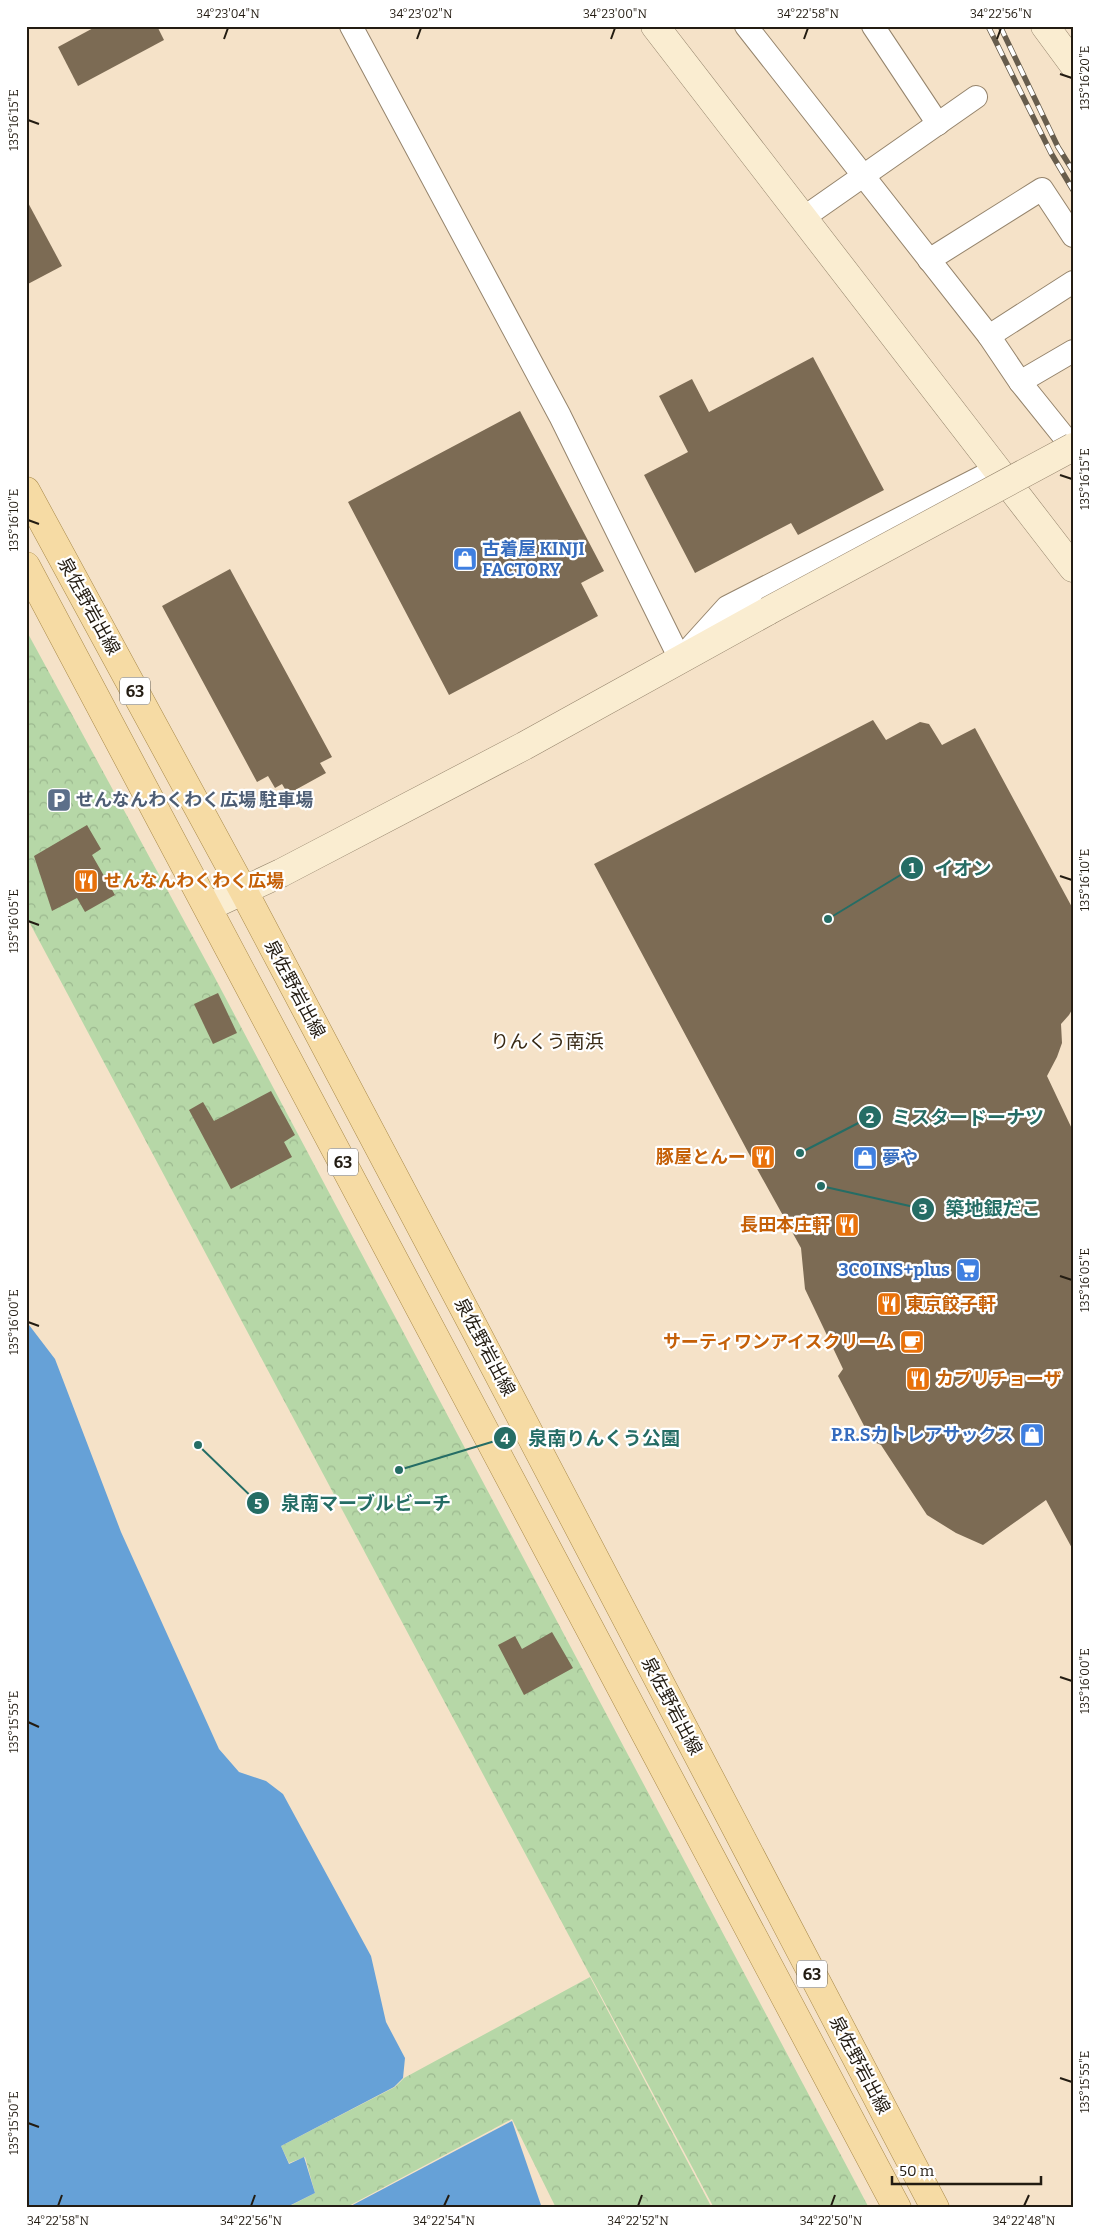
<svg xmlns="http://www.w3.org/2000/svg" width="1099" height="2234" viewBox="0 0 1099 2234" font-family="Bitter,'Noto Sans JP',serif">
<defs>
<pattern id="park-crowns" width="20" height="18" patternUnits="userSpaceOnUse" patternTransform="scale(1.25)"><rect width="20" height="18" fill="#b6d7a7"/><path d="M2 6a3 3 0 1 1 6 0M12 15a3 3 0 1 1 6 0" fill="none" stroke="#9cb88f"/></pattern>
</defs>
<rect width="100%" height="100%" fill="#f5e2c8"/>
<g fill="url(#park-crowns)">
<polygon points="26,630 207,963 869,2208 714,2208 26,916"/>
<polygon points="590,1977 712,2208 556,2208 512,2119 345,2208 286,2208 315,2193 305,2157 289,2163 281,2146 395,2087 404,2078"/>
</g>
<g fill="#66a1d7">
<polygon points="26,1321 55,1359 121,1532 219,1749 239,1772 266,1781 283,1794 371,1956 386,2022 405,2058 403,2078 394,2087 281,2146 289,2164 304,2157 315,2193 285,2208 26,2208"/>
<polygon points="512,2121 542,2208 347,2208"/>
</g>
<g fill="#7c6b54">
<polygon points="97,26 157,26 164,40 78,86 58,47"/>
<polygon points="26,199 62,266 26,285"/>
<polygon points="813,357 884,490 798,535 791,523 695,573 644,475 688,452 659,396 692,379 709,412"/>
<polygon points="520,411 604,571 581,583 598,616 449,695 348,502"/>
<polygon points="230,569 332,757 320,763 326,773 288,794 282,784 275,788 268,776 257,782 162,606"/>
<polygon points="873,720 886,740 920,722 929,724 942,745 975,728 1073,909 1073,1008 1069,1015 1061,1024 1062,1043 1057,1057 1047,1076 1073,1131 1073,1550 1046,1500 983,1545 956,1533 927,1515 881,1445 872,1441 838,1376 843,1369 805,1289 801,1248 756,1167 594,864"/>
<polygon points="87,825 101,849 92,855 115,895 85,912 77,898 52,911 34,856"/>
<polygon points="218,993 237,1033 213,1044 194,1004"/>
<polygon points="271,1091 295,1135 284,1142 292,1157 231,1189 189,1110 203,1102 214,1121"/>
<polygon points="552,1632 573,1668 524,1695 498,1645 515,1636 522,1649"/>
</g>
<g fill="none" stroke-linecap="round" stroke-linejoin="round">
<defs>
<g id="street">
<polyline points="351,26 560,416 680,659 727,607 997,469"/>
<polyline points="746,26 989,336 1020,382 1073,448"/>
<polyline points="873,26 938,124"/>
<polyline points="803,218 976,97"/>
<polyline points="929,260 1042,189 1073,236"/>
<polyline points="989,336 1073,282"/>
<polyline points="1020,382 1073,351"/>
</g>
<g id="secondary">
<polyline points="655,26 1073,568"/>
<polyline points="1045,26 1073,64"/>
<polyline points="208,907 281,873 524,746 768,611"/>
</g>
<g id="primary">
<polyline points="26,491 244,892 469,1318 935,2208"/>
<polyline points="26,566 897,2208"/>
</g>
</defs>
<use href="#street" stroke="#95846c" stroke-width="24"/>
<use href="#secondary" stroke="#95846c" stroke-width="29"/>
<use href="#primary" stroke="#a88949" stroke-width="29"/>
<use href="#street" stroke="#fff" stroke-width="22"/>
<use href="#secondary" stroke="#faedd1" stroke-width="28"/>
<use href="#primary" stroke="#f6dba4" stroke-width="28"/>
<defs>
<g id="rail">
<polyline points="988,26 1051,153 1073,190"/>
<polyline points="1000,26 1058,147 1073,171"/>
</g>
</defs>
<use href="#rail" stroke="#675d4d" stroke-width="5.5"/>
<use href="#rail" stroke="#fff" stroke-width="4" stroke-dasharray="11" stroke-linecap="butt"/>
<defs>
<polyline id="secondary-bridge" points="768,611 1073,447"/>
</defs>
<use href="#secondary-bridge" stroke="#95846c" stroke-width="29" stroke-linecap="butt"/>
<use href="#secondary-bridge" stroke="#faedd1" stroke-width="28"/>
</g>
<path fill="none" stroke="#231c12" stroke-width="2" d="M224,39L228,28M417,39L421,28M611,39L615,28M804,39L808,28M997,39L1001,28M1060,74L1072,78M28,120L39,124M1060,475L1072,479M28,520L39,524M1060,876L1072,880M28,921L39,925M1060,1276L1072,1280M28,1322L39,1326M1060,1677L1072,1681M28,1722L39,1727M1060,2078L1072,2082M28,2123L39,2127M58,2206L62,2195M251,2206L255,2195M444,2206L449,2195M638,2206L642,2195M831,2206L835,2195M1024,2206L1029,2195"/>
<defs>
<symbol id="shop-square" viewBox="-11 -11 22 22"><rect x="-9" y="-9" width="18" height="18" rx="4" fill="#3f7fe0" stroke="#fff"/><path d="M-5-2.5h2.3a2.7 3.5 0 0 1 5.4 0H5L5.5 6h-11ZM-1.5-2.5h3a1.5 2.3 0 0 0-3 0Z" fill="#fff"/></symbol>
<symbol id="parking-square" viewBox="-11 -11 22 22"><rect x="-9" y="-9" width="18" height="18" rx="4" fill="#5c6f8a" stroke="#fff"/><path d="M-3.5-5.5H1a3.5 3.5 0 0 1 0 7H-1V5.5H-3.5ZM-1-3.4V-.6H.8a1.4 1.4 0 0 0 0-2.8Z" fill="#fff"/></symbol>
<symbol id="restaurant-square" viewBox="-11 -11 22 22"><rect x="-9" y="-9" width="18" height="18" rx="4" fill="#e8710a" stroke="#fff"/><path d="M-5-6h1v4h1v-4h1v4h1v-4h1v5L-1.5 .5V6h-2V.5L-5-1ZM5-6V6H3V1.5H1.5Q1.5-4 5-6Z" fill="#fff"/></symbol>
<symbol id="supermarket-square" viewBox="-11 -11 22 22"><rect x="-9" y="-9" width="18" height="18" rx="4" fill="#3f7fe0" stroke="#fff"/><path d="M-6-5.5h2.5l.6 2H6L4.5 2H-2.5L-4.4-4H-6ZM-1.5 3.2a1.3 1.3 0 1 0 .1 0ZM3 3.2a1.3 1.3 0 1 0 .1 0Z" fill="#fff"/></symbol>
<symbol id="cafe-square" viewBox="-11 -11 22 22"><rect x="-9" y="-9" width="18" height="18" rx="4" fill="#e8710a" stroke="#fff"/><path d="M-5.5-4.5H6V0H3Q3 3.5 0 3.5H-2.5Q-5.5 3.5-5.5 0ZM3-3.2v2h1.7v-2ZM-6 4.5H4V6H-6Z" fill="#fff"/></symbol>
</defs>
<g fill-rule="evenodd">
<use href="#shop-square" x="451" y="545" width="28" height="28"/>
<use href="#parking-square" x="45" y="786" width="28" height="28"/>
<use href="#restaurant-square" x="72" y="867" width="28" height="28"/>
<use href="#restaurant-square" x="749" y="1143" width="28" height="28"/>
<use href="#shop-square" x="851" y="1144" width="28" height="28"/>
<use href="#restaurant-square" x="833" y="1211" width="28" height="28"/>
<use href="#supermarket-square" x="954" y="1256" width="28" height="28"/>
<use href="#restaurant-square" x="875" y="1290" width="28" height="28"/>
<use href="#cafe-square" x="898" y="1328" width="28" height="28"/>
<use href="#restaurant-square" x="904" y="1365" width="28" height="28"/>
<use href="#shop-square" x="1018" y="1421" width="28" height="28"/>
</g>
<g text-anchor="middle" dominant-baseline="central" stroke-width="4.5" stroke-linejoin="round" paint-order="stroke">
<g fill="#fff" stroke="#656059" stroke-width="1">
<rect x="120" y="677.5" width="30" height="27" rx="4"/>
<rect x="328" y="1148.5" width="30" height="27" rx="4"/>
<rect x="797" y="1960.5" width="30" height="27" rx="4"/>
</g>
<g font-size="16" font-weight="bold" fill="#231c12">
<text x="135" y="691">63</text>
<text x="343" y="1162">63</text>
<text x="812" y="1974">63</text>
</g>
<g font-size="18" font-weight="bold" fill="#366cbe" stroke="#fff" text-anchor="start">
<text x="482" y="549">古着屋 KINJI<tspan x="482" dy="21">FACTORY</tspan></text>
<text x="882" y="1158">夢や</text>
<text x="950" y="1270" text-anchor="end">3COINS+plus</text>
<text x="1014" y="1435" text-anchor="end">P.R.Sカトレアサックス</text>
</g>
<g font-size="18" fill="#231c12" stroke="#fff">
<text transform="translate(89 606) rotate(61)">泉佐野岩出線</text>
<text transform="translate(295 989) rotate(62)">泉佐野岩出線</text>
<text transform="translate(485 1347) rotate(62)">泉佐野岩出線</text>
<text transform="translate(672 1706) rotate(62)">泉佐野岩出線</text>
<text transform="translate(860 2065) rotate(62)">泉佐野岩出線</text>
</g>
<g font-size="18" font-weight="bold" fill="#4e5e75" stroke="#fff" text-anchor="start">
<text x="76" y="800">せんなんわくわく広場 駐車場</text>
</g>
<g font-size="18" font-weight="bold" fill="#c56008" stroke="#fff" text-anchor="start">
<text x="104" y="881">せんなんわくわく広場</text>
<text x="746" y="1157" text-anchor="end">豚屋とんー</text>
<text x="830" y="1225" text-anchor="end">長田本庄軒</text>
<text x="906" y="1304">東京餃子軒</text>
<text x="894" y="1342" text-anchor="end">サーティワンアイスクリーム</text>
<text x="936" y="1379">カプリチョーザ</text>
</g>
<g font-size="19" fill="#372813" stroke="#fff">
<text x="547" y="1041">りんくう南浜</text>
</g>
</g>
<path fill="none" stroke="#256d65" stroke-width="2" d="M828 919L912 868M800 1153L870 1117M821 1186L923 1209M399 1470L505 1438M198 1445L258 1503"/>
<g fill="#256d65" stroke="#fff" stroke-width="2">
<circle cx="828" cy="919" r="5"/>
<circle cx="800" cy="1153" r="5"/>
<circle cx="821" cy="1186" r="5"/>
<circle cx="399" cy="1470" r="5"/>
<circle cx="198" cy="1445" r="5"/>
<circle cx="912" cy="868" r="12"/>
<circle cx="870" cy="1117" r="12"/>
<circle cx="923" cy="1209" r="12"/>
<circle cx="505" cy="1438" r="12"/>
<circle cx="258" cy="1503" r="12"/>
</g>
<g font-size="15" text-anchor="middle" font-weight="bold" fill="#fff">
<text x="912" y="873">1</text>
<text x="870" y="1123">2</text>
<text x="923" y="1214">3</text>
<text x="505" y="1444">4</text>
<text x="258" y="1509">5</text>
</g>
<g font-size="19" text-anchor="middle" font-weight="bold" fill="#256d65" stroke="#fff" stroke-width="4.5" stroke-linejoin="round" paint-order="stroke">
<text x="963" y="875">イオン</text>
<text x="968" y="1124">ミスタードーナツ</text>
<text x="993" y="1215">築地銀だこ</text>
<text x="604" y="1445">泉南りんくう公園</text>
<text x="366" y="1510">泉南マーブルビーチ</text>
</g>
<rect width="1099" height="2234" fill="none" stroke="#ffffff" stroke-width="55"/>
<path d="M892 2176v8h149v-8" fill="none" stroke="#231c12" stroke-width="2.5"/>
<text x="899" y="2176" font-size="15" fill="#231c12" stroke="#ffffff" stroke-width="4" paint-order="stroke">50 m</text>
<rect x="28" y="28" width="1044" height="2178" fill="none" stroke="#231c12" stroke-width="2"/>
<g font-size="12" text-anchor="middle" fill="#231c12">
<text x="228" y="18">34°23'04"N</text>
<text x="421" y="18">34°23'02"N</text>
<text x="615" y="18">34°23'00"N</text>
<text x="808" y="18">34°22'58"N</text>
<text x="1001" y="18">34°22'56"N</text>
<text transform="translate(1085 78) rotate(-90)" y="4">135°16'20"E</text>
<text transform="translate(14 120) rotate(-90)" y="4">135°16'15"E</text>
<text transform="translate(1085 479) rotate(-90)" y="4">135°16'15"E</text>
<text transform="translate(14 520) rotate(-90)" y="4">135°16'10"E</text>
<text transform="translate(1085 880) rotate(-90)" y="4">135°16'10"E</text>
<text transform="translate(14 921) rotate(-90)" y="4">135°16'05"E</text>
<text transform="translate(1085 1280) rotate(-90)" y="4">135°16'05"E</text>
<text transform="translate(14 1322) rotate(-90)" y="4">135°16'00"E</text>
<text transform="translate(1085 1681) rotate(-90)" y="4">135°16'00"E</text>
<text transform="translate(14 1722) rotate(-90)" y="4">135°15'55"E</text>
<text transform="translate(1085 2082) rotate(-90)" y="4">135°15'55"E</text>
<text transform="translate(14 2123) rotate(-90)" y="4">135°15'50"E</text>
<text x="58" y="2225">34°22'58"N</text>
<text x="251" y="2225">34°22'56"N</text>
<text x="444" y="2225">34°22'54"N</text>
<text x="638" y="2225">34°22'52"N</text>
<text x="831" y="2225">34°22'50"N</text>
<text x="1024" y="2225">34°22'48"N</text>
</g>
</svg>
